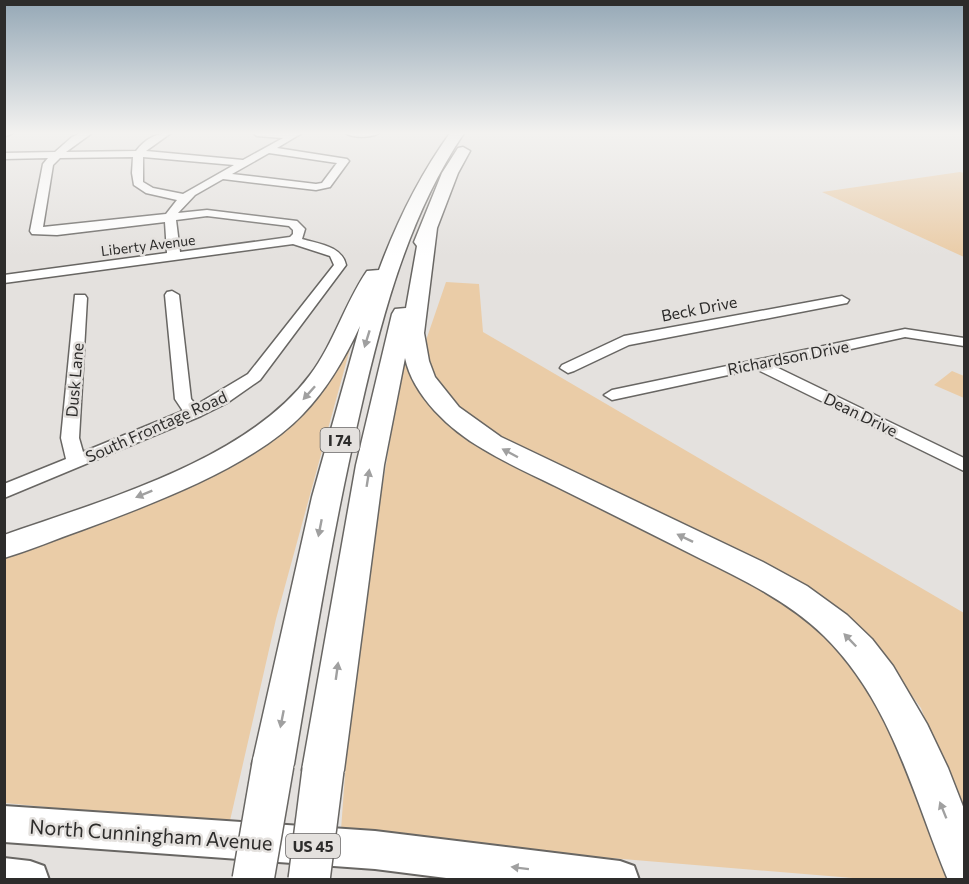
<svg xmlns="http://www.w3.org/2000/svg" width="969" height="884" viewBox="0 0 969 884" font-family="Commissioner,sans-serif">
<rect width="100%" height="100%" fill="#e4e1de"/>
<g fill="#eacca7">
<polygon points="960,172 964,173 964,257 822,192"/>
<path d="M446,282L479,284L483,332L964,613V823L921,708L885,660L489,433C457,407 439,392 422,352Z"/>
<polygon points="354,334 276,619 229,825 5,803 5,554 237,456"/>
<polygon points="404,357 430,402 775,591 811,617 884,700 948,879 865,879 343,836 341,830 348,733 366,584"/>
<polygon points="952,371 964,376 964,398 934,385"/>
</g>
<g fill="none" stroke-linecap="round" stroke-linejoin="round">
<defs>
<g id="minor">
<polygon points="4,133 13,133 4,137"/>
<path d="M81,133H92L66,152L136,151C145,139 156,133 171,133L146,151L243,160L283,138L257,136L253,133H302L277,148L347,159L349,161L330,187L316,190L223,179L195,195L178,213L207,210L297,221L305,229L302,239C319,244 342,246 346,265L260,380L227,403L201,416L4,498V484L66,459L61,438L75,295H85L87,298L79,438L83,452L183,411L175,399L165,295L167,292L172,291L179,295L191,399L196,405L248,374L334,265L330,256L293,244L4,283V275L167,253L165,222L57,235L32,234L30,231L43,164L48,158L4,159V153L55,152L72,137ZM269,153L337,163L322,183L316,184L232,174ZM133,157L132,173L134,185L146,193L177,200L166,214L43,227L53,165L60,158ZM143,157L234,165L183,194L153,188L143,182ZM207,216L289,226L293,230V234L290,237L180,252L176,220Z"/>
<path d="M345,133H379C371,138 353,138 345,133Z"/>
<polygon points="842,296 849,300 847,303 629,345 574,371 568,373 560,368 562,365 624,336"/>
<polygon points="905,329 964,338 964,346 905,337 774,366 964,458 964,471 756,369 612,400 604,395 612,390"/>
</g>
<g id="major">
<polygon points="4,806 375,831 620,861 634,866 639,880 462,880 375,869 4,842"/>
<polygon points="4,858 30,861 44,866 49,880 4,880"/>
</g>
<g id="highway">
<path d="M450,133H464C408,217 382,315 360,412C333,528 314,646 294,764L288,777L273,783L258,777L252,764L312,497L360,326C345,358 328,388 303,414C253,467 150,505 82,530C56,539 31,550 4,558V535C103,500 246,461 310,375C334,343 345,303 367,271L379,270C397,221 420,175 450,133Z"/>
<path d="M463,147L470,151L458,173L437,228L424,333L429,361L435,377L459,407L501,437L763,562L807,586L847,615L872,639L893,666L927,724L948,768L964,809V880H948C912,793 892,703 824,636C789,602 744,580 701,559C653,535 604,510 555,486C531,474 506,463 483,449C450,430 413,396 405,358L384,465L344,770L338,783L323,789L308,783L302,770L356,465L392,314L395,309L406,308L417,246L414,242L442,173L458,148Z"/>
</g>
</defs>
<use href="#minor" stroke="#686663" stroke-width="3"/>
<use href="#major" stroke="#686663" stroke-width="4"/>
<use href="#highway" stroke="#686663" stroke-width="3"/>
<use href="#minor" fill="#fff" fill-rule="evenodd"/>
<use href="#major" fill="#fff" fill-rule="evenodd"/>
<use href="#highway" fill="#fff" fill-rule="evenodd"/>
<defs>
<g id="highway-bridge">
<polyline points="253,880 273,764"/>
<polyline points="309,880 323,770"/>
</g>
</defs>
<use href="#highway-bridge" stroke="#686663" stroke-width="44" stroke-linecap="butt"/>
<use href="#highway-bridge" stroke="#fff" stroke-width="41"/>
</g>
<defs><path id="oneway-solid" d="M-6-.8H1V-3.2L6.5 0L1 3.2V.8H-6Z" transform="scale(1.5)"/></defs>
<g fill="#a0a0a0">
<use href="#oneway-solid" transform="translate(367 339) rotate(107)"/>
<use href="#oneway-solid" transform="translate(309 393) rotate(132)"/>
<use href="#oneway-solid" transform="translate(510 453) rotate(-152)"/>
<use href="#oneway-solid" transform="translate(368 478) rotate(-81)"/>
<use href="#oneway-solid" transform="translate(144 494) rotate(158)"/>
<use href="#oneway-solid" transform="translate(320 528) rotate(101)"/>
<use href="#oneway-solid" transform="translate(685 538) rotate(-154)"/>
<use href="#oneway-solid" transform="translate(850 640) rotate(-134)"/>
<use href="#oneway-solid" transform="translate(337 671) rotate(-82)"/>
<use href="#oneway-solid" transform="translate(282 719) rotate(101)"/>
<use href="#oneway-solid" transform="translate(943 810) rotate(-112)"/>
<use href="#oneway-solid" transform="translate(520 868) rotate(-173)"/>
</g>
<linearGradient id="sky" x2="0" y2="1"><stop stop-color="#95a8b6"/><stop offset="0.52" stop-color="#f3f2f0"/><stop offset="1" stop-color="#f3f2f0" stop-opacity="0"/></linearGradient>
<rect width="969" height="256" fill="url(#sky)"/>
<g text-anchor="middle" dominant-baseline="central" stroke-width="5" stroke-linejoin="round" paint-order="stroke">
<g font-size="14" fill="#2d2c2b" stroke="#e4e1de">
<text transform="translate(148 245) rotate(-7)">Liberty Avenue</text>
</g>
<g fill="#e4e1de" stroke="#646261" stroke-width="1.5">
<rect x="320.5" y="428" width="39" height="24" rx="4.5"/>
<rect x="286" y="834" width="54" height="24" rx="4.5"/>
</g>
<g font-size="15" font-weight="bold" fill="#2d2c2b">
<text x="340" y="440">I 74</text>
<text x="313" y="846">US 45</text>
</g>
<g font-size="16" fill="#2d2c2b" stroke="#e4e1de">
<text transform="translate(699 308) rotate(-11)">Beck Drive</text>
<text transform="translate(788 357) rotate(-11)">Richardson Drive</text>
<text transform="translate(74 380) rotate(-85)">Dusk Lane</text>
<text transform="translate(861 414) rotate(26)">Dean Drive</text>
<text transform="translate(156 426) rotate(-24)">South Frontage Road</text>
</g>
<g font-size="20" fill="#2d2c2b" stroke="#e4e1de">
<text transform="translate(151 834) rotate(4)">North Cunningham Avenue</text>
</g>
</g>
<rect width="969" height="884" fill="none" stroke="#2d2c2b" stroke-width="12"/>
</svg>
